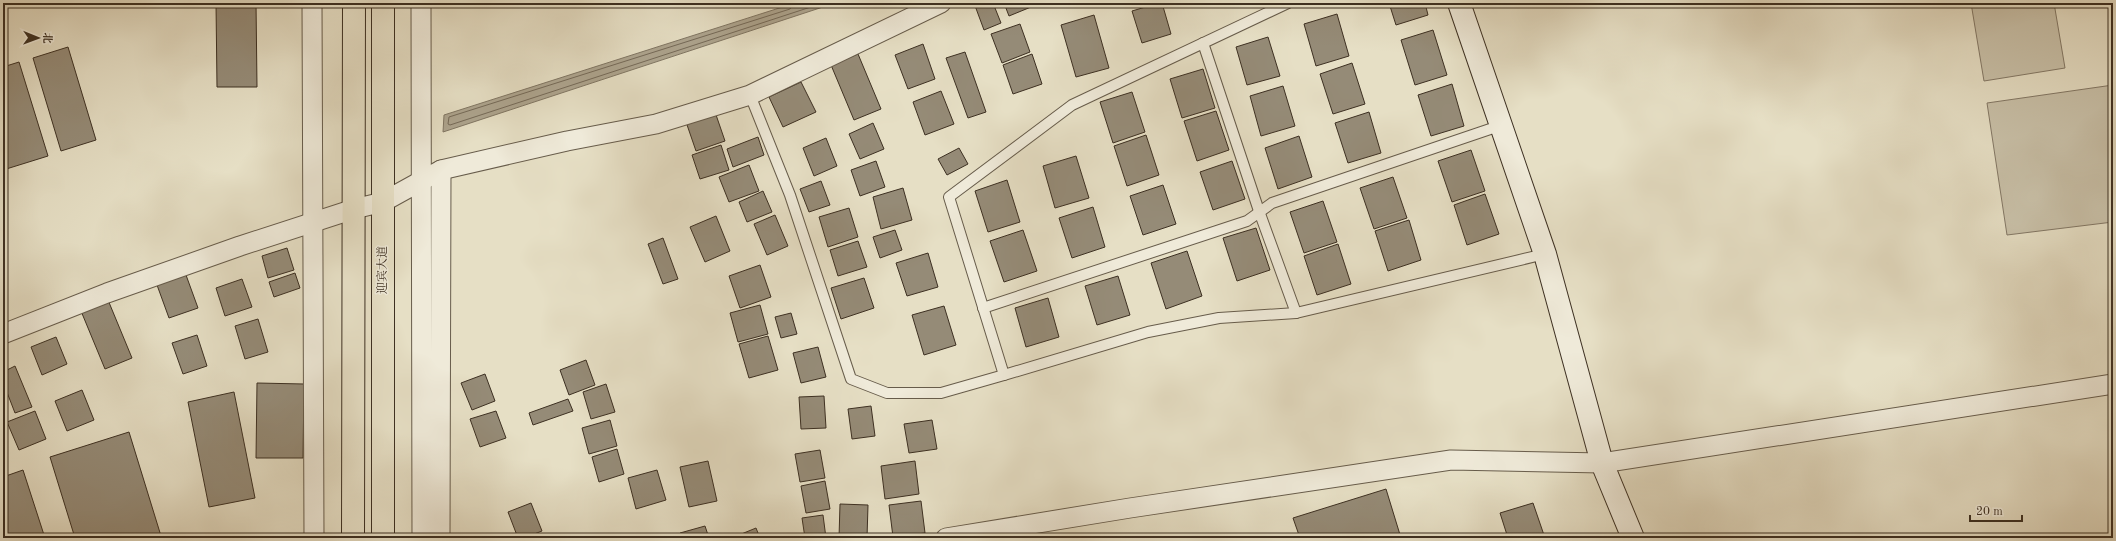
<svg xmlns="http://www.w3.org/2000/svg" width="2116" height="541" viewBox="0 0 2116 541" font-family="'Old Standard TT','Noto Serif SC',serif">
<rect width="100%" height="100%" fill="#e6dfc5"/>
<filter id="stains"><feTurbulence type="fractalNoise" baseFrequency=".005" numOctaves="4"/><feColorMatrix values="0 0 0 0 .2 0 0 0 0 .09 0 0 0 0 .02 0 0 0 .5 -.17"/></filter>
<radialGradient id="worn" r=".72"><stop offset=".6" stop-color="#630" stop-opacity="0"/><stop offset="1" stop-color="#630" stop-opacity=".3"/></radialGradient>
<g fill="#c9c1a9" stroke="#837866">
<polygon points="1971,3 2054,3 2065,68 1984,81"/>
<polygon points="2113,85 2113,222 2007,235 1987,103"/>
</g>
<polygon fill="#ada48e" stroke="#807663" points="795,3 835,3 443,132 444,115"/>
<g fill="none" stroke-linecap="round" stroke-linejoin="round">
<polyline stroke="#756a58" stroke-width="1" points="794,3 790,9 449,117 448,124 450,125 823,3"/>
</g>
<g fill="#958b77" stroke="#3d3022">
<polygon points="216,3 256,3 257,87 217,87"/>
<polygon points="974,3 993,3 1001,23 984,30"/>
<polygon points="1004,3 1030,3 1031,7 1009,16"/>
<polygon points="1056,3 1067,3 1058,7"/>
<polygon points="1159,3 1162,3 1171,34 1142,43 1132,11"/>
<polygon points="1389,3 1425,3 1428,15 1396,25"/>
<polygon points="1337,14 1349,56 1316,66 1304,24"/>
<polygon points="1094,15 1109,68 1076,77 1061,25"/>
<polygon points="1020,24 1030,52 1002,63 991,34"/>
<polygon points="1433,30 1447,75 1415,85 1401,40"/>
<polygon points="1268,37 1280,76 1247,85 1236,47"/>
<polygon points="923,44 935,79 908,89 895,55"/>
<polygon points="68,47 96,140 61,151 33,58"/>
<polygon points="965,52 986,112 968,118 946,58"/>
<polygon points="858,54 881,109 854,120 831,65"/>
<polygon points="1032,54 1042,84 1013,94 1003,65"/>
<polygon points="19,62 48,156 3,170 3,67"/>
<polygon points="1352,63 1365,104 1333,114 1320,74"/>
<polygon points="1203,69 1215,108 1182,118 1170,79"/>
<polygon points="801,82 816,112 783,127 769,97"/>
<polygon points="1452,84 1464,126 1431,136 1418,95"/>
<polygon points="1283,86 1295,126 1261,136 1250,96"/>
<polygon points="941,91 954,124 925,135 913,102"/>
<polygon points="1132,92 1145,132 1113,143 1100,102"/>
<polygon points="714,109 725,141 696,151 685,119"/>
<polygon points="1216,111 1229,150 1197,161 1184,121"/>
<polygon points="1369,112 1381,153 1348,163 1335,123"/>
<polygon points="873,123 884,149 860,159 849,134"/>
<polygon points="1146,135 1159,175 1127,186 1114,146"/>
<polygon points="1299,136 1312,177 1278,189 1265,148"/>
<polygon points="758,137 764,155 733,167 727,149"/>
<polygon points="826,138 837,166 814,176 803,148"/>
<polygon points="721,145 729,170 700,179 692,155"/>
<polygon points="959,148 968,164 947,175 938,159"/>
<polygon points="1471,150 1485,191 1452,202 1438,161"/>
<polygon points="1076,156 1089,198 1055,208 1043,166"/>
<polygon points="876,161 885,187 860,196 851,170"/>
<polygon points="1232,161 1245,199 1213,210 1200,172"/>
<polygon points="749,165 759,191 729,202 719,177"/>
<polygon points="1393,177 1407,218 1374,229 1360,188"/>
<polygon points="1007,180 1020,222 988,232 975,191"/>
<polygon points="821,181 830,205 809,212 800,189"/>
<polygon points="1163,185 1176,224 1143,235 1130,196"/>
<polygon points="903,188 912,220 881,229 873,197"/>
<polygon points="763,191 772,212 747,222 739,202"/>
<polygon points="1485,194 1499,234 1467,245 1454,205"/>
<polygon points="1323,201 1337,242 1304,253 1290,212"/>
<polygon points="1093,207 1105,247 1072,258 1059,218"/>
<polygon points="849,208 858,237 828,247 819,217"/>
<polygon points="775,215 788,246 767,255 754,224"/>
<polygon points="716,216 730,251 705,262 690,227"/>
<polygon points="1409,220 1421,260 1388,271 1375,231"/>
<polygon points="1256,228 1270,270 1237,281 1223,238"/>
<polygon points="895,230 902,250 880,258 873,237"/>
<polygon points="1023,230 1037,271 1004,282 990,241"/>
<polygon points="663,238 678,279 663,284 648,244"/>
<polygon points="858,241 867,267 838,276 830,250"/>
<polygon points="1338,244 1351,284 1317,295 1304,256"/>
<polygon points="287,248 294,270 268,278 262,256"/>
<polygon points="1187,251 1202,296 1166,309 1151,263"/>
<polygon points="928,253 938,287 907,296 896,263"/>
<polygon points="760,265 771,297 740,308 729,276"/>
<polygon points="295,273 300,288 274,297 269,282"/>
<polygon points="186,275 198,308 169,318 157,285"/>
<polygon points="1118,276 1130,315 1097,325 1085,286"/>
<polygon points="864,278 874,308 841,319 831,288"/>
<polygon points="242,279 252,307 225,316 216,288"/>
<polygon points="1048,298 1059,337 1026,347 1015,308"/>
<polygon points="108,300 132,358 105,369 81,311"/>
<polygon points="760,305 768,334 738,342 730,313"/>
<polygon points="944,306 956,345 924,355 912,315"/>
<polygon points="791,313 797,334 781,338 775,317"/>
<polygon points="258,319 268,352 245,359 235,326"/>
<polygon points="197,335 207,366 183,374 172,343"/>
<polygon points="768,336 778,370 749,378 739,344"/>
<polygon points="56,337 67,364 42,375 31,347"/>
<polygon points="818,347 826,377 801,383 793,353"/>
<polygon points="586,360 595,385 569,395 560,370"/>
<polygon points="15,366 32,407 15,413 3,382 3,372"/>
<polygon points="485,374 495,401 472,410 461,383"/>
<polygon points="257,383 304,384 303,458 256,458"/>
<polygon points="606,384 615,412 591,419 583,392"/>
<polygon points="82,390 94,420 67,431 55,401"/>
<polygon points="234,392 255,498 209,507 188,402"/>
<polygon points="824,396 826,428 801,429 799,397"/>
<polygon points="568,399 573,411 533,425 529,413"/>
<polygon points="871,406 875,436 852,439 848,409"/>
<polygon points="35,411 46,439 19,450 7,422"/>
<polygon points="496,411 506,438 480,447 470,419"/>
<polygon points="610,420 617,446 589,454 582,428"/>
<polygon points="932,420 937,449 909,453 904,424"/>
<polygon points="129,432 161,536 153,538 75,538 50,457"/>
<polygon points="617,449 624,474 599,482 592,457"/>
<polygon points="820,450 825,478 800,482 795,454"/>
<polygon points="708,461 717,501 689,507 680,467"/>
<polygon points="915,461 919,494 885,499 881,466"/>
<polygon points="23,470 45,538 3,538 3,477"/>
<polygon points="657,470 666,500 636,509 628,478"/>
<polygon points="825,481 830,509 806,513 801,486"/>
<polygon points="1386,489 1401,538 1300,538 1293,518"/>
<polygon points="921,501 925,533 893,537 889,505"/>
<polygon points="531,503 542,531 524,538 518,538 508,512"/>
<polygon points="1533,503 1545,538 1508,538 1500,513"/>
<polygon points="840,504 868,505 867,538 839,538"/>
<polygon points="823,515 826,538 805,538 802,518"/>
<polygon points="705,526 709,538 682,538 680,533"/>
<polygon points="756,528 760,538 734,538 734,537"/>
</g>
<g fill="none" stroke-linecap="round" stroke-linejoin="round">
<defs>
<g id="lane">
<polyline points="1203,43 1259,211 1296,313"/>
<polyline points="750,95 790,195 851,379 887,393 941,393 1004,375 949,197 1072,105 1288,3"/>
<polyline points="983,308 1247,221 1272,203 1502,125"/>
<polyline points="1004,375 1148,332 1219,318 1296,313 1545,254"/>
</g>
<g id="street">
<polyline points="312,3 314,538"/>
<polyline points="421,3 422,538"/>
<polyline points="3,334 107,293 240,246 354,209 383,202 441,170 567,141 656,124 750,95 941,3"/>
<polyline points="440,538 441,170"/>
<polyline points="946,538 1130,508 1451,460 1602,463 2113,384"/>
</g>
<polyline id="secondary" points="1459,3 1545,254 1602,463 1633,538"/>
<g id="primary">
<polyline points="353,538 354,3"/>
<polyline points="383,538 383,3"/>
</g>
</defs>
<use href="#lane" stroke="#675c4b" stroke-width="12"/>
<use href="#street" stroke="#675c4b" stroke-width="21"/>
<use href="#secondary" stroke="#3d3022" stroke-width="24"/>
<use href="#primary" stroke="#3d3022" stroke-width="24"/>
<use href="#lane" stroke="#efead9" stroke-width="10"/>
<use href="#street" stroke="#efead9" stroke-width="19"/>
<use href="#secondary" stroke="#efead9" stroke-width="22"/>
<use href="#primary" stroke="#e6dfc5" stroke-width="22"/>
</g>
<g text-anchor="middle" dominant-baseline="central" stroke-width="3" stroke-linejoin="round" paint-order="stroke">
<g font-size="12" fill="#3d3022" stroke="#efead9">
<text transform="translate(383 270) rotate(-90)">迎宾大道</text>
</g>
</g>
<rect width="2116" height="541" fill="none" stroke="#e6dfc5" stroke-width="16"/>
<rect x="4" y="4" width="2108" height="533" fill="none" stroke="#3d3022" stroke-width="2"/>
<rect x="8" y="8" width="2100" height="525" fill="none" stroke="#3d3022"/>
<g transform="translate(38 38) rotate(91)" stroke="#efead9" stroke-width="3" paint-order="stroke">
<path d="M0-3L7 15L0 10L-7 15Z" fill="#3d3022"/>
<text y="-6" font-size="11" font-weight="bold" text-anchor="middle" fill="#3d3022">北</text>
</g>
<path d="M1970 515v6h52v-6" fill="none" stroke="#3d3022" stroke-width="2"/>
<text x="1976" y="515" font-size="12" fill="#3d3022" stroke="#efead9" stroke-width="3" paint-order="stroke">20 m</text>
<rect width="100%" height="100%" filter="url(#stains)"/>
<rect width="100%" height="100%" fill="url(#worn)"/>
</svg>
